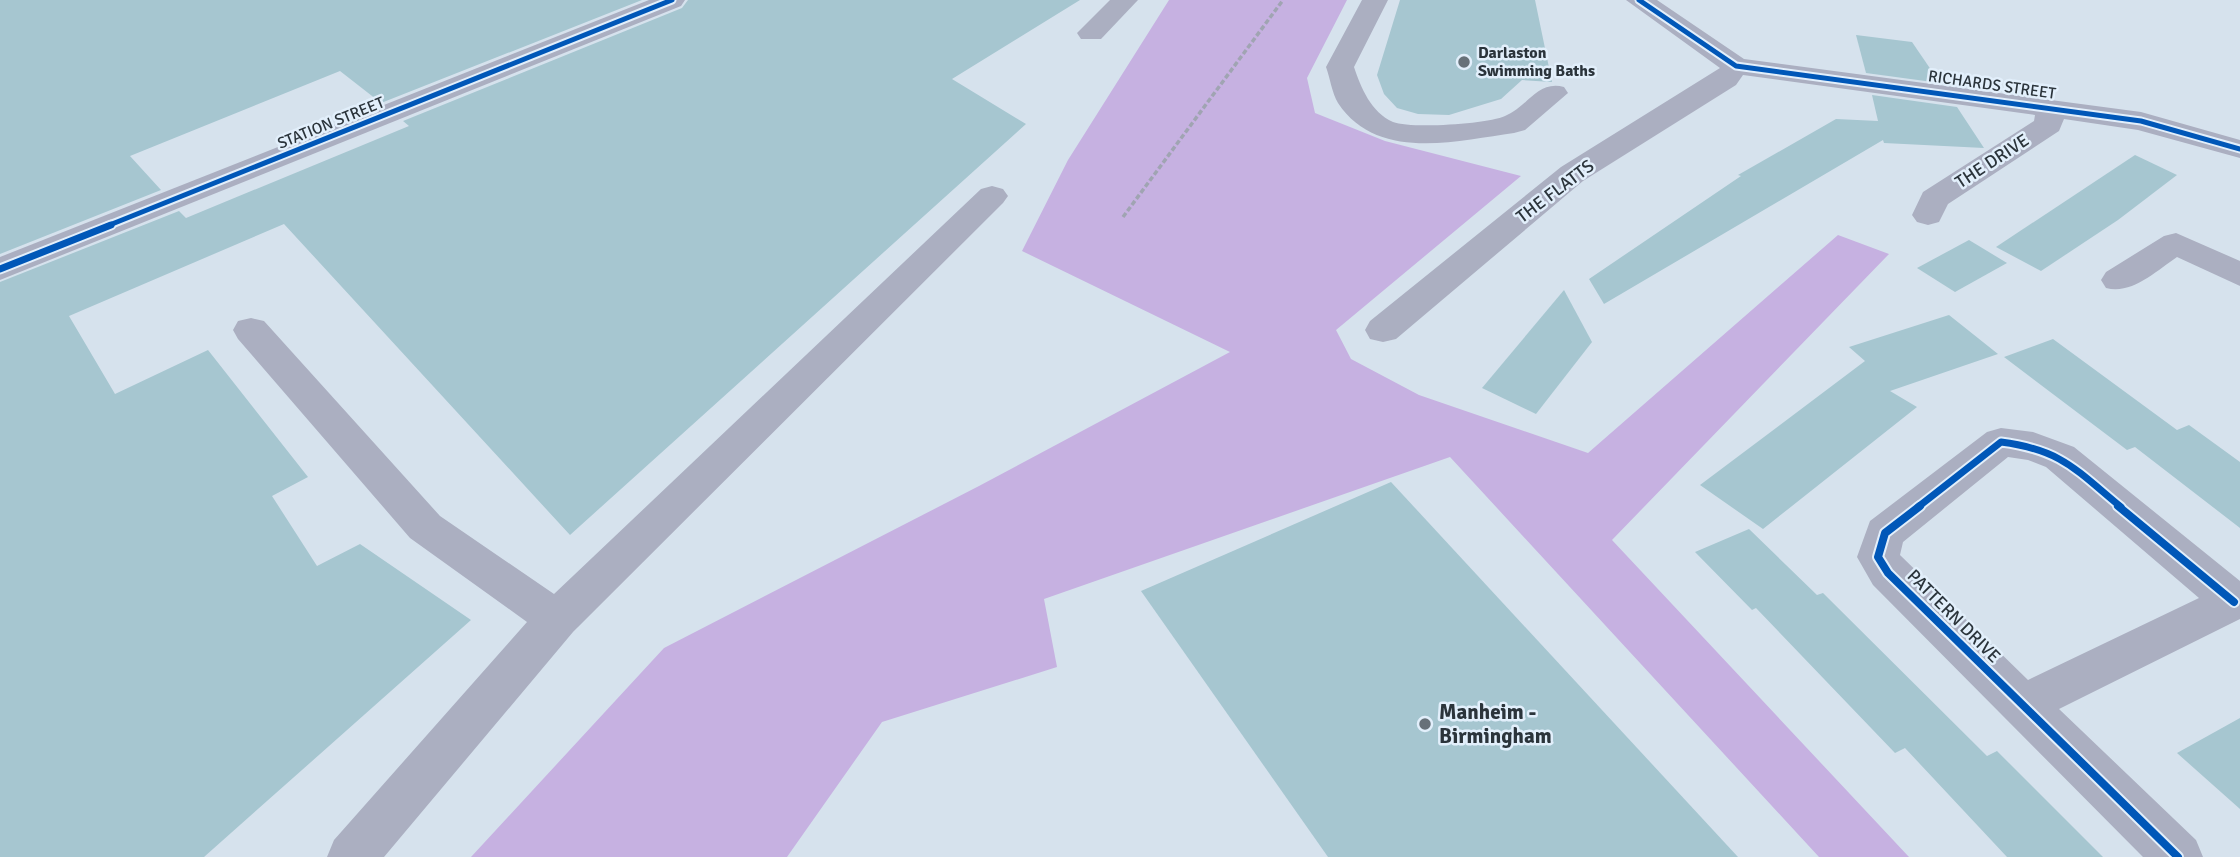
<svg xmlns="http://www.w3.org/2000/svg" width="2240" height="857" viewBox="0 0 2240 857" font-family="Signika,sans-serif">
<rect width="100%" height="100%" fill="#d6e2ed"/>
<polygon fill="#c6b1e1" points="1169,0 1347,0 1307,78 1315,113 1385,141 1521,176 1336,330 1351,359 1419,395 1588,453 1838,235 1889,254 1612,540 1909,857 1819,857 1450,457 1044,599 1057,667 882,722 787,857 471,857 664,648 979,486 1230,352 1022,251 1068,160"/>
<g fill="#a6c6d0">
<polygon points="0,0 642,0 381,103 340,71 130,156 161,190 0,254"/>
<polygon points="688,0 1080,0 952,79 1026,124 570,535 284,224 69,316 115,394 208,350 308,477 272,496 317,566 360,544 471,620 204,857 0,857 0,282 179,211 186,218 409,126 403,121 682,8"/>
<polygon points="1400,0 1535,0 1552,82 1522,80 1501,99 1449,115 1418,114 1397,108 1384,94 1377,75"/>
<polygon points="1856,35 1912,42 1940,83 1866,73"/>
<polygon points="1872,95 1957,107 1984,148 1884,143 1883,140 1604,304 1589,279 1741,176 1738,175 1836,119 1878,121"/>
<polygon points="2135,155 2177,175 2118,220 2041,271 1996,247"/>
<polygon points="1969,240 2007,263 1955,292 1917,268"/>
<polygon points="1564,290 1592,342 1536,414 1482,388"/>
<polygon points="1949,315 1998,354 1890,391 1917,407 1763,529 1700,485 1865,361 1849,347"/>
<polygon points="2053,339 2177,430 2189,425 2240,462 2240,528 2135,447 2127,450 2004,357"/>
<polygon points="1391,482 1738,857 1328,857 1141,591"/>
<polygon points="1749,529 1817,595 1823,593 1987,756 1997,751 2103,857 2007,857 1905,748 1895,753 1756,608 1752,610 1695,552"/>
<polygon points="2240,718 2240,809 2177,753"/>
</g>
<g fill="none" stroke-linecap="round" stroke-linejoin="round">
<polyline stroke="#a0a4b2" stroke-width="3.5" stroke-dasharray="5 2.5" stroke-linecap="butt" points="1123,217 1283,0"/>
<g fill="#abafc1" fill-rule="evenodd">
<polygon points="649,0 685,0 681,6 0,280 0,257"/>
<polygon points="1110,0 1138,0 1101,39 1081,39 1077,33"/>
<path d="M1362,0H1388L1354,67C1361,88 1371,112 1393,122C1411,129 1488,124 1505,116C1528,107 1537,80 1564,87L1568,93L1525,130L1514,133C1456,141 1377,162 1338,103C1332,93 1330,78 1326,67Z"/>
<polygon points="1626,0 1657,0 1744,59 2141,112 2240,140 2240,158 2138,130 2064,119 2059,131 1948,204 1939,222 1928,225 1917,222 1912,215 1923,192 2034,121 2035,115 1743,75 1736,85 1583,181 1396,339 1383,342 1370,339 1365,330 1370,321 1561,167 1720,68"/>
<polygon points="992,186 1003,189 1008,196 1003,203 573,632 384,857 327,857 334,840 527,622 410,538 238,339 233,330 238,321 251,318 264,321 440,516 554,594 981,189"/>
<path d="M2176,233L2240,261V286L2177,257C2156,271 2132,295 2106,288L2101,280L2106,272L2164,236Z"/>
<path d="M2001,428L2033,432L2074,447L2240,581V619L2059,709L2196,840L2203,857H2143L1873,585L1857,557L1870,521L1987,432ZM2008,457L2028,460L2046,467L2199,598L2028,680L1900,555L1903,542Z"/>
</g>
<defs>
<g id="cycleway-far2">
<polyline points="1639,0 1736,66 2141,121 2240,149"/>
<polyline points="107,226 672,0"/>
</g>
<g id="cycleway-far1">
<polyline points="0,269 111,225"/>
<path d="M1918,507L2001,442C2062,450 2076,470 2121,507"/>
</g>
<g id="cycleway">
<polyline points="1920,506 1885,533 1878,557 1888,573 2178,857"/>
<polyline points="2118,506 2234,602"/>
</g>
</defs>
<use href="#cycleway-far2" stroke="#e2effb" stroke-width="9"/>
<use href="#cycleway-far1" stroke="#e2effb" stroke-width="11"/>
<use href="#cycleway" stroke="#e2effb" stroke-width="12"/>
<use href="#cycleway-far2" stroke="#0057b8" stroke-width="5"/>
<use href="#cycleway-far1" stroke="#0057b8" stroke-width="7"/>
<use href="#cycleway" stroke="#0057b8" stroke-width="8"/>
</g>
<g fill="#677179" stroke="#e2effb" stroke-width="2.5">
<circle cx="1464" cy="62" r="7"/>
<circle cx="1425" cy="724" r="7"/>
</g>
<g text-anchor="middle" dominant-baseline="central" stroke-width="5" stroke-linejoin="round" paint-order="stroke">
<g font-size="16" font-weight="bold" fill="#2b343b" stroke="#e2effb" text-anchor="start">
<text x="1478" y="53">Darlaston<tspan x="1478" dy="18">Swimming Baths</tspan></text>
</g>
<g font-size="16" fill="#2b343b" stroke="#e2effb">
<text transform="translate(1992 85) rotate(8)">RICHARDS STREET</text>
<text transform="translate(331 123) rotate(-22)">STATION STREET</text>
</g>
<g font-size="18" fill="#2b343b" stroke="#e2effb">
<text transform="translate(1992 161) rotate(-33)">THE DRIVE</text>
<text transform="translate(1555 191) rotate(-37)">THE FLATTS</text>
<text transform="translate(1954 616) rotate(45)">PATTERN DRIVE</text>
</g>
<g font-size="21" font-weight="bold" fill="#2b343b" stroke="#e2effb" text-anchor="start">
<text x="1439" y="712">Manheim -<tspan x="1439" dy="24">Birmingham</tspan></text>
</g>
</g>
</svg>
